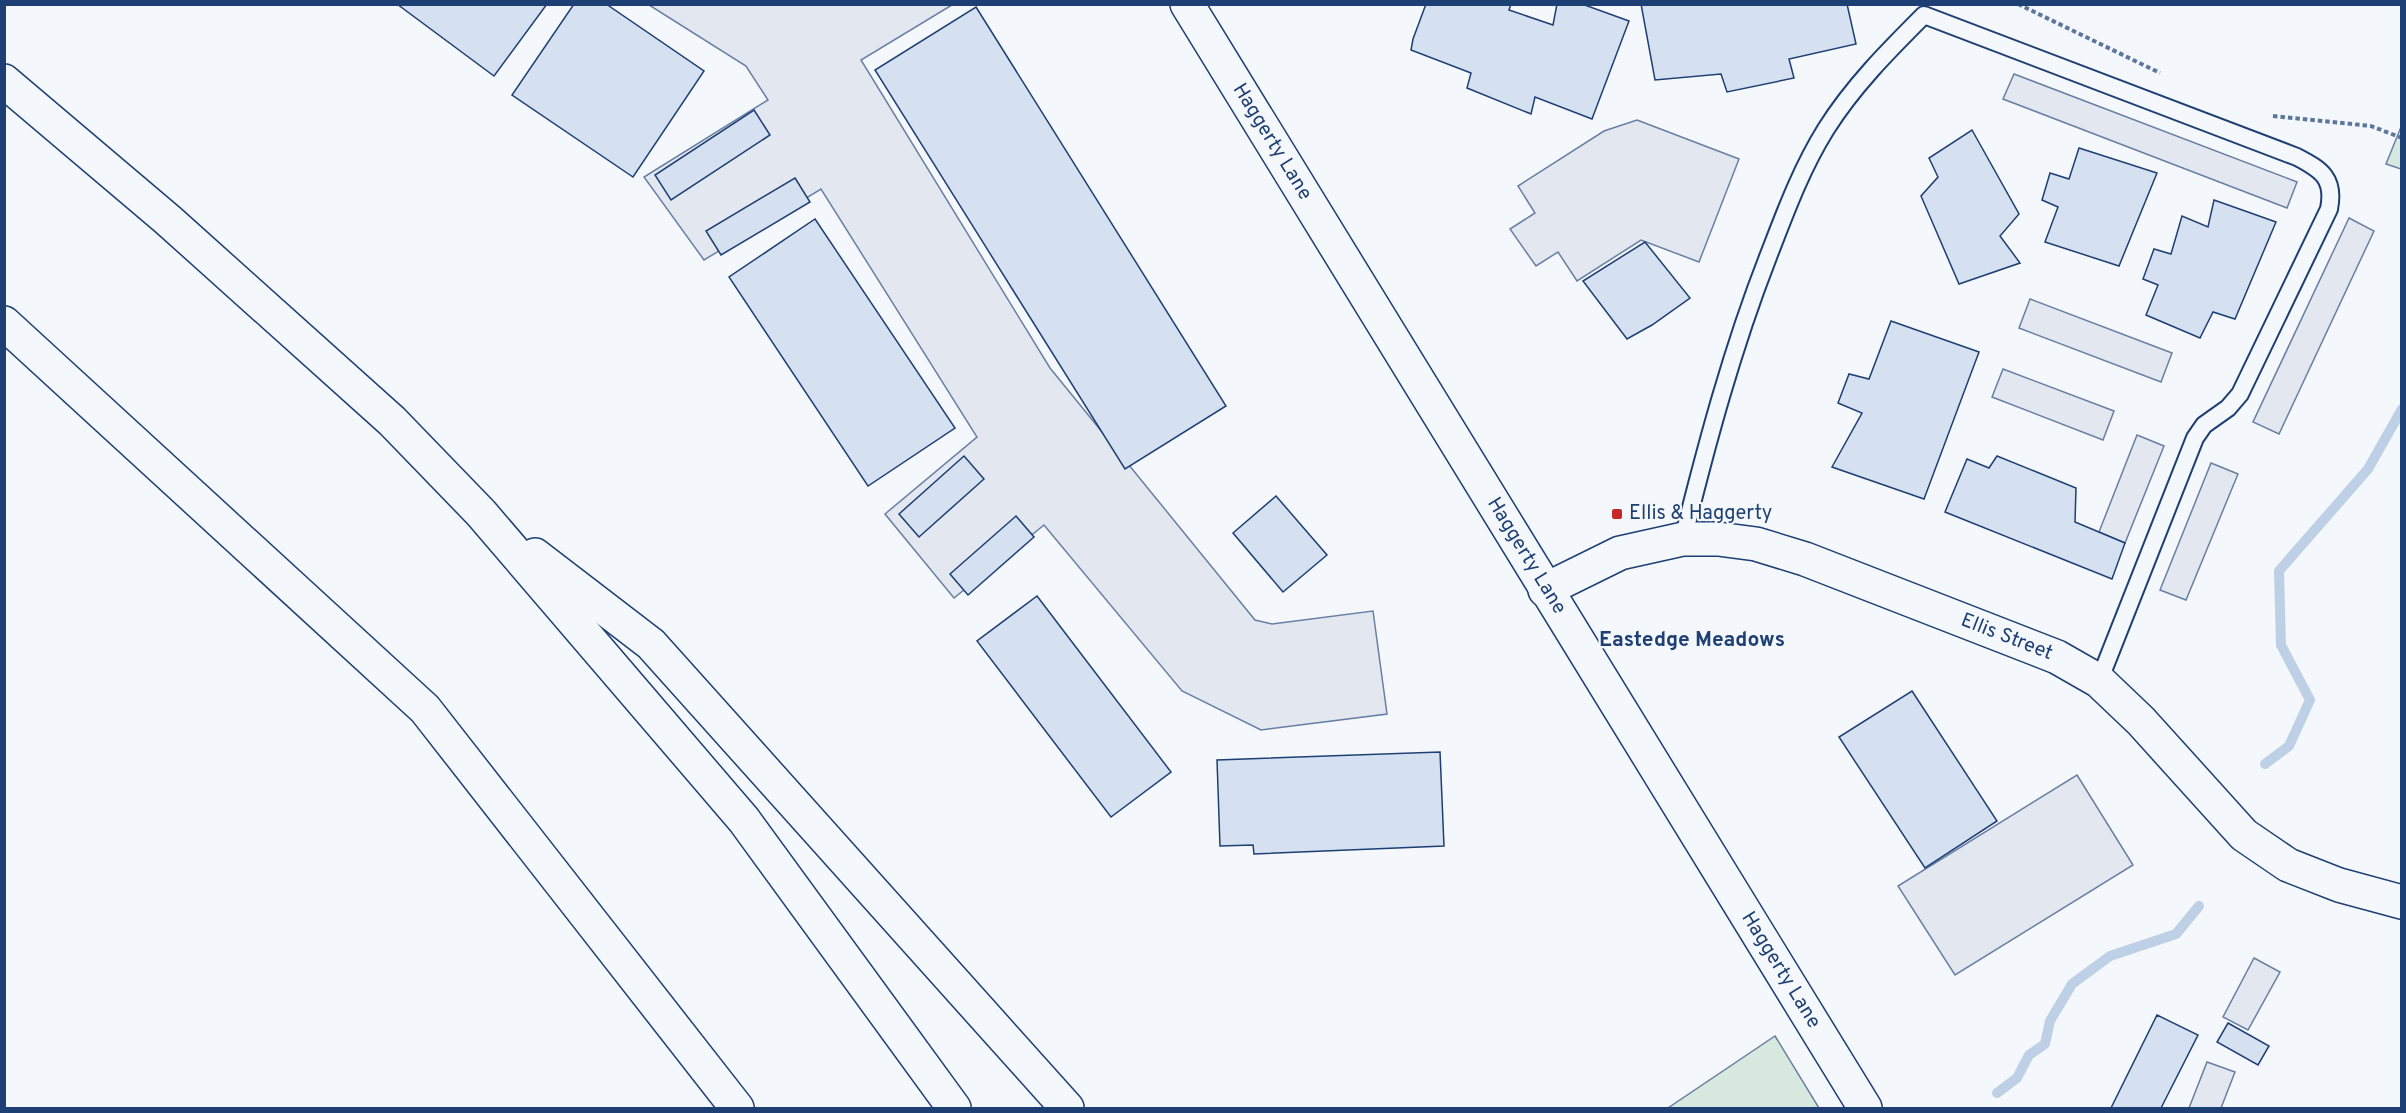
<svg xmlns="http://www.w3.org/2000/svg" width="2406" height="1113" viewBox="0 0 2406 1113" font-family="Overpass,sans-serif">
<rect width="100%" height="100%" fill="#f4f7fb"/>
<g fill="#d7e8df" stroke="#687fa3" stroke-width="1.5">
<polygon points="2401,127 2401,169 2386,164"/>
<polygon points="1775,1036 1819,1108 1668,1108"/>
</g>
<g fill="#e3e8f0" stroke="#687fa3" stroke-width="1.5">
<polygon points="649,5 952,5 861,60 1050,368 1255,620 1272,624 1373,611 1387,714 1261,730 1182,691 1044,525 954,598 885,514 977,437 821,189 704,260 644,177 768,100 746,66"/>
<polygon points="2014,74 2297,182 2287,208 2003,99"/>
<polygon points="1637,120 1739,159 1699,262 1641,240 1577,281 1558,252 1536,266 1510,229 1535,213 1518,186 1604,131"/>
<polygon points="2349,218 2374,231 2279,434 2253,422"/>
<polygon points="2030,299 2172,353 2161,382 2019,328"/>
<polygon points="2003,369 2114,411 2103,440 1992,397"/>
<polygon points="2137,435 2164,446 2125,543 2099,532"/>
<polygon points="2211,463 2238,474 2186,600 2160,590"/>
<polygon points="2077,775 2133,865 1955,975 1898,886"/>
<polygon points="2254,958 2280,972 2248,1030 2223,1017"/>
<polygon points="2207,1062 2235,1072 2221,1108 2189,1108"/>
</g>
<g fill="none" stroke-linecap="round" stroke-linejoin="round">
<g stroke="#bed0e5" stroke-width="10">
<polyline points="2265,764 2289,746 2310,700 2281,645 2279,571 2368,469 2402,409"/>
<polyline points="1997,1093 2017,1078 2029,1055 2045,1044 2050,1021 2072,984 2110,956 2176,934 2199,906"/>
</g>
</g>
<g fill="#d5e0f0" stroke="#1d3f73" stroke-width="1.5">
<polygon points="397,4 547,4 494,76"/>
<polygon points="574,4 606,4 704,71 633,177 512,95"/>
<polygon points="1426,4 1511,4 1509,10 1553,25 1557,4 1582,4 1629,21 1592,119 1535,97 1531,114 1467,88 1471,73 1411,50 1413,39"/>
<polygon points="1641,4 1847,4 1856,44 1789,59 1794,78 1727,92 1721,74 1655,80"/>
<polygon points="976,7 1226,406 1125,469 875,70"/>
<polygon points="754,110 770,135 671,200 655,175"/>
<polygon points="1972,130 2019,214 2000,236 2020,263 1959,284 1921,196 1938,177 1929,158"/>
<polygon points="2079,148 2157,173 2119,266 2045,242 2058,207 2042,200 2050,173 2069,179"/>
<polygon points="795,178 810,202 721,255 706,231"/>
<polygon points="2214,200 2276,222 2235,319 2213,312 2200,338 2146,315 2158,285 2143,279 2154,249 2171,254 2182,216 2208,227"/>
<polygon points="815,219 955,428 868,486 729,277"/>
<polygon points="1645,242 1690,298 1652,325 1627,339 1583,281"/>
<polygon points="1891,321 1979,352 1924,499 1832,467 1862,413 1838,403 1849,374 1869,379"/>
<polygon points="964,456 984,479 919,537 899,514"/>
<polygon points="1997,456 2076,488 2075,522 2125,543 2112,579 1945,512 1967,459 1989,468"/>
<polygon points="1276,496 1327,555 1283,592 1233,533"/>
<polygon points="1016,516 1034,537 968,595 950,574"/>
<polygon points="1037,596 1171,772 1111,817 977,641"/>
<polygon points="1912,691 1997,821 1925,868 1839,737"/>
<polygon points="1440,752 1444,846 1254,854 1253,845 1220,846 1217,760"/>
<polygon points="2157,1015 2198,1035 2161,1108 2111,1108"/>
<polygon points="2228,1023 2269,1046 2258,1065 2217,1042"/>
</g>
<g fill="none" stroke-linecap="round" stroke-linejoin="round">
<defs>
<path id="service" d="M1683,539C1707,443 1732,349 1768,257C1785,213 1801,169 1826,129C1853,86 1889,50 1924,15L2297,157C2322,170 2335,179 2329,209L2240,394L2228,408L2204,425L2195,438L2099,681"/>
<g id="minor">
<path id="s1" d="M1545,590L1620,553L1683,539H1718L1756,544L1805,559L2057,657L2099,681L2141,721L2244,835L2288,865L2339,885L2402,902"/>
</g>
<g id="tertiary">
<path id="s2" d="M1187,4L1865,1108"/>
</g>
<g id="motorway">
<polyline points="4,81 168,220 392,421 481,513 744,820 954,1108"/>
<polyline points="4,323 425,709 737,1108"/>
<polyline points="535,555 651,644 1067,1108"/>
</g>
</defs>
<use href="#service" stroke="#1d3f73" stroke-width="20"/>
<use href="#minor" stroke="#1d3f73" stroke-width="36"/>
<use href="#tertiary" stroke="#1d3f73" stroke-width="36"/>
<use href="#motorway" stroke="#1d3f73" stroke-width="36"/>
<g stroke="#5e769c" stroke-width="4" stroke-dasharray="4.5 3" stroke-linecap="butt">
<polyline points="2018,4 2160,73"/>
<polyline points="2273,116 2371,126 2402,138"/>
</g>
<use href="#service" stroke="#f4f7fb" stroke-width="16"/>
<use href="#minor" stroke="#f4f7fb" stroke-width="33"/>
<use href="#tertiary" stroke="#f4f7fb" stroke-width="33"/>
<use href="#motorway" stroke="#f4f7fb" stroke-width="33"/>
</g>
<rect fill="#c62828" stroke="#f4f7fb" stroke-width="2" x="1611" y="508" width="12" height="12" rx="3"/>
<g text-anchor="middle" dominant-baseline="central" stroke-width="4.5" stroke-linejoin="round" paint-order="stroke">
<g font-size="20" fill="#1d3f73" stroke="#f4f7fb">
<text stroke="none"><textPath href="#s2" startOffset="162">Haggerty Lane</textPath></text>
<text stroke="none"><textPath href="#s2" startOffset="648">Haggerty Lane</textPath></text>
<text stroke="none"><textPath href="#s1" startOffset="489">Ellis Street</textPath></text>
<text stroke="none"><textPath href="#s2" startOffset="1134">Haggerty Lane</textPath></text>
</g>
<g font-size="20" fill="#1d3f73" stroke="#f4f7fb" text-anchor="start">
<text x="1629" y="514">Ellis &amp; Haggerty</text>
</g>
<g font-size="21" font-weight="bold" fill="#1d3f73" stroke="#f4f7fb">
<text x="1692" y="640">Eastedge Meadows</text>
</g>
</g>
<rect width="2406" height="1113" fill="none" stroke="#1d3f73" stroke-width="12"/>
</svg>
